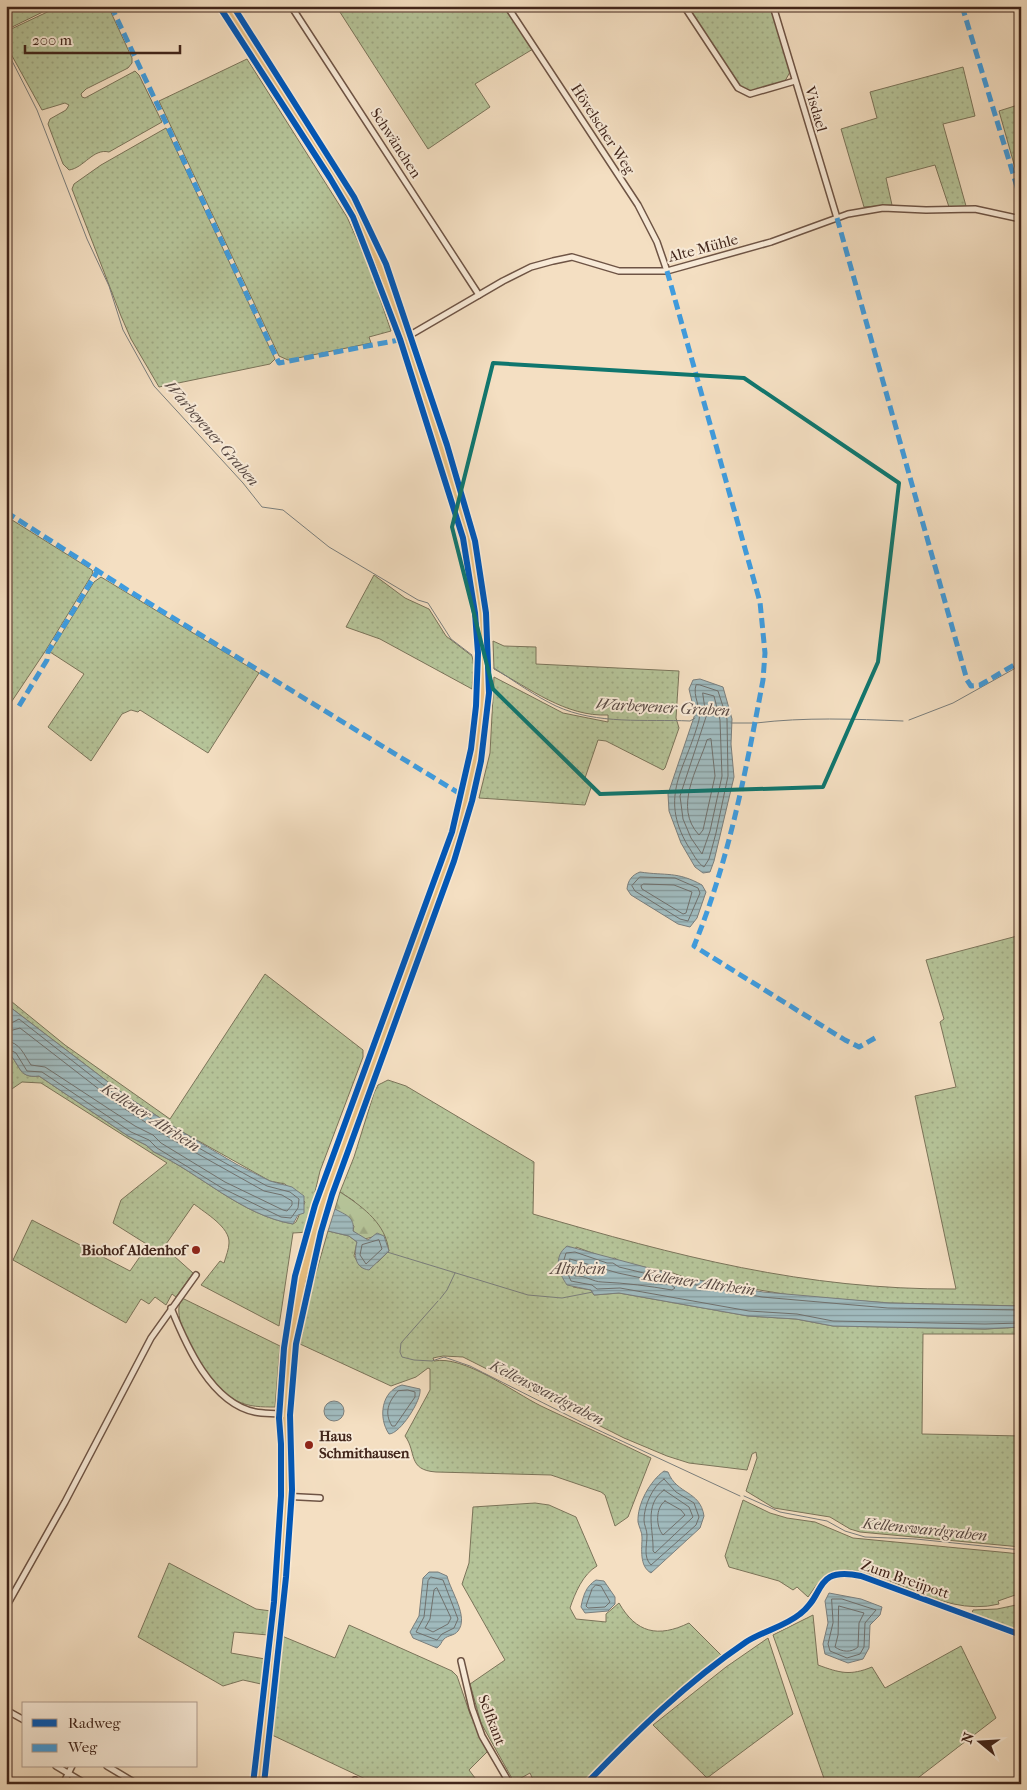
<svg xmlns="http://www.w3.org/2000/svg" width="1027" height="1790" viewBox="0 0 1027 1790" font-family="'IM FELL French Canon',serif">
<defs>
<pattern id="grass-dots" width="8" height="8" patternUnits="userSpaceOnUse" patternTransform="scale(1.25)"><rect width="8" height="8" fill="#b5c398"/><path d="M2 2h.1M6 6h.1" fill="none" stroke="#9da782" stroke-width="1.8" stroke-linecap="round"/></pattern>
<pattern id="forest-firs" width="22" height="20" patternUnits="userSpaceOnUse" patternTransform="scale(1.25)"><rect width="22" height="20" fill="#b5c398"/><path d="M5 1l3.5 6h-7zM16 11l3.5 6h-7z" fill="#9da782"/></pattern>
<pattern id="water-rules" width="6" height="5" patternUnits="userSpaceOnUse" patternTransform="scale(1.25)"><rect width="6" height="5" fill="#a0babd"/><path d="M0 2.5h6" fill="none" stroke="#849799"/></pattern>
</defs>
<rect width="100%" height="100%" fill="#f4dfc2"/>
<filter id="stains"><feTurbulence type="fractalNoise" baseFrequency=".004" numOctaves="4"/><feColorMatrix values="0 0 0 0 .2 0 0 0 0 .09 0 0 0 0 .02 0 0 0 .5 -.17"/></filter>
<radialGradient id="worn" r=".72"><stop offset=".6" stop-color="#630" stop-opacity="0"/><stop offset="1" stop-color="#630" stop-opacity=".3"/></radialGradient>
<g fill="url(#grass-dots)" stroke="#7b745a">
<polygon points="6,6 55,6 6,30"/>
<path d="M60,6H108L132,58V63L128,68L86,89L81,94L82,97L85,98L135,71L139,75L162,122L109,152C93,148 84,168 69,170L63,164L48,124L50,119L66,110L69,105L65,103L42,110L6,45L7,31Z"/>
<polygon points="336,6 504,6 533,49 475,84 490,107 428,149"/>
<polygon points="687,6 771,6 790,72 785,81 750,91 739,86"/>
<polygon points="247,59 347,217 369,266 391,331 369,337 371,343 288,360 279,356 159,101"/>
<polygon points="963,67 975,116 943,124 966,206 949,207 935,165 886,178 892,205 864,207 841,129 877,118 870,92"/>
<polygon points="1021,104 1021,189 999,111"/>
<polygon points="166,128 275,359 270,364 159,387 131,339 121,316 72,189 74,184 101,165"/>
<polygon points="6,520 12,520 92,570 93,573 46,650 6,710"/>
<polygon points="374,575 405,598 429,609 446,636 472,656 474,665 472,689 380,639 346,627"/>
<polygon points="101,577 259,673 208,753 140,710 138,712 131,710 122,714 91,761 48,727 84,674 50,652 94,582"/>
<path d="M493,641L504,646L536,647V664L679,671L676,718L679,728L665,768L663,770L606,741L598,740L584,781L592,785L585,805L479,798L490,753L494,677L563,713L608,722V715C566,717 529,688 494,669Z"/>
<path d="M1021,935V1306L889,1303L796,1296L686,1278L673,1273L620,1262L615,1258L609,1259L576,1247L573,1287L591,1290L594,1295L619,1293L748,1316L796,1319L833,1326L985,1329L1021,1327V1334H923L922,1434L1021,1436V1547L860,1532L850,1529L830,1517L774,1508L746,1491L757,1458L756,1452L752,1454L747,1470L689,1463L667,1456L624,1438L463,1357L443,1356L433,1358L434,1361C464,1355 513,1392 541,1406C577,1423 614,1440 651,1458L628,1517L615,1526L605,1495L601,1492L551,1475L436,1472C407,1470 417,1452 405,1436L430,1390V1369L428,1368L416,1377L391,1386L300,1344L310,1294L328,1231L349,1236L357,1242L354,1256L361,1267L378,1262L389,1251L388,1246L354,1201L340,1192L354,1157L374,1093L378,1085L388,1080L406,1086L534,1162L533,1214C677,1256 804,1290 956,1289L915,1096L956,1087L940,1022L944,1019L926,960Z"/>
<path d="M265,974L363,1050V1057L320,1171L315,1192L320,1197L309,1232L293,1233L279,1326L201,1285L220,1261L224,1263C226,1256 229,1249 229,1243C230,1227 205,1213 194,1204L164,1247L193,1273L176,1297L172,1294L166,1305L155,1297L149,1304L141,1299L126,1323L13,1260L32,1220L130,1271L148,1245L113,1223L121,1200L167,1163L41,1083L22,1082L6,1093V1051C21,1063 17,1079 39,1076L128,1136L146,1145L154,1152C201,1174 241,1215 293,1224L296,1222L305,1202L285,1184L270,1181L179,1130L129,1098L6,1004V997L65,1045L170,1119Z"/>
<path d="M182,1298L280,1346L275,1407C262,1407 249,1407 237,1401C214,1390 166,1322 182,1298Z"/>
<path d="M743,1500L770,1513L787,1518L815,1522L853,1538L1021,1554V1593L998,1601L999,1604C937,1620 879,1559 832,1572C821,1576 814,1589 808,1597L797,1587L793,1590L779,1581L729,1567L725,1556Z"/>
<path d="M535,1503L549,1505L576,1517L597,1566C583,1574 575,1593 570,1608L576,1619L606,1622V1614L619,1603C636,1633 658,1638 689,1623L721,1655L646,1718L581,1784H535L530,1773L514,1782L481,1723L470,1684L505,1660L462,1584L469,1563L473,1507Z"/>
<polygon points="169,1563 256,1609 271,1611 268,1635 234,1632 231,1653 265,1659 261,1684 243,1680 223,1686 138,1637"/>
<polygon points="1021,1604 1021,1632 972,1613 973,1610 997,1609"/>
<path d="M813,1615L818,1665C840,1673 850,1676 872,1667L885,1688L961,1646L996,1718L910,1784H826L773,1635Z"/>
<polygon points="349,1625 452,1671 457,1676 470,1714 488,1751 469,1770 478,1782 475,1784 376,1784 272,1735 282,1636 335,1658"/>
<polygon points="768,1638 793,1714 707,1778 653,1725 726,1667"/>
</g>
<path fill="url(#forest-firs)" stroke="#7b745a" d="M340,1192C360,1205 383,1221 388,1246L373,1237L364,1239L353,1231L354,1226L335,1209Z"/>
<g fill="url(#water-rules)" stroke="#7a7e7c">
<polygon points="700,679 723,687 732,719 731,744 734,777 714,861 710,872 703,873 695,867 681,843 669,811 668,794 695,714 689,689 693,680"/>
<path d="M640,872C666,876 677,871 702,885L706,892L697,918L690,927L678,924L631,895L627,889C628,880 632,875 640,872Z"/>
<path d="M6,1004L129,1098L179,1130L236,1164L270,1181L292,1187L304,1196V1213L298,1215L293,1224C241,1215 201,1174 154,1152L146,1145L128,1136L39,1076C17,1079 21,1063 6,1051V1022L11,1018V1015L6,1011Z"/>
<path d="M335,1209C346,1215 355,1217 353,1231L368,1240L377,1233L384,1236L389,1251L369,1270C354,1268 354,1254 357,1242L349,1236L328,1231Z"/>
<path d="M567,1246L686,1278L763,1292L889,1303L1021,1306V1327L985,1329L833,1326L796,1319L748,1316L619,1293L594,1295L591,1290L567,1285C558,1272 553,1257 567,1246Z"/>
<path d="M402,1385L420,1389C422,1400 400,1434 389,1434C378,1418 381,1391 402,1385Z"/>
<circle cx="334" cy="1411" r="10"/>
<path d="M664,1471L668,1472C677,1495 700,1490 704,1516L700,1528L651,1573C639,1566 642,1549 642,1537C642,1532 639,1527 638,1522C637,1504 650,1481 664,1471Z"/>
<path d="M429,1572H438L447,1576C451,1592 469,1617 458,1631C454,1636 448,1635 444,1639C441,1642 441,1645 437,1648L413,1638L410,1632L419,1616L423,1578Z"/>
<path d="M596,1580L604,1581L615,1597V1604L608,1611L585,1613L581,1607C583,1596 586,1586 596,1580Z"/>
<polygon points="829,1593 861,1599 882,1607 880,1615 870,1625 869,1648 863,1659 848,1663 825,1654 823,1644 828,1623 825,1601"/>
</g>
<g fill="none" stroke-linecap="round" stroke-linejoin="round">
<g stroke="#70706c" stroke-width="1">
<path d="M700,685L718,691L727,719L728,776L716,833L709,859L704,867C697,863 693,853 688,846C658,795 686,769 699,720C702,708 692,696 696,685Z"/>
<polygon points="703,693 714,696 720,720 722,776 710,831 702,854 691,838 683,819 680,796 706,717"/>
<path d="M711,739L715,776L703,830L699,835C673,807 698,769 707,740Z"/>
<polygon points="640,877 675,878 698,888 700,893 688,921 680,919 635,891 632,886"/>
<polygon points="644,884 674,885 692,892 686,913 683,914 642,889 641,886"/>
<polyline points="6,1026 19,1019 125,1102 176,1135 234,1168 267,1186 290,1192 299,1199 298,1208 291,1218 281,1217 222,1188 157,1148 149,1140 131,1132 42,1072 27,1071 16,1053 6,1048"/>
<path d="M6,1032L20,1028L122,1107L173,1140L264,1191L282,1195L292,1201V1205L287,1211L283,1210L225,1182L161,1143L153,1135L135,1126L45,1067L31,1065C24,1055 20,1042 6,1041"/>
<polygon points="379,1240 382,1249 366,1264 360,1255 362,1245"/>
<path d="M570,1259L618,1273L670,1284L675,1288L672,1290C649,1286 626,1283 602,1282C593,1282 585,1275 575,1276L570,1267Z"/>
<polyline points="1021,1310 888,1308 762,1297 685,1283 619,1267 613,1263 607,1263 575,1252 566,1253 563,1263 571,1281 592,1285 597,1289 620,1288 749,1311 797,1314 833,1321 985,1324 1021,1323"/>
<path d="M408,1390L415,1392V1397L395,1426H392C384,1413 388,1402 398,1391Z"/>
<path d="M664,1479L676,1492L694,1503L699,1517L696,1525L651,1565C643,1557 647,1546 647,1535C647,1530 644,1525 644,1520C644,1505 653,1486 664,1479Z"/>
<path d="M664,1490L689,1507L693,1517L655,1553L653,1551C654,1530 643,1505 664,1490Z"/>
<path d="M665,1501L681,1510L685,1515L663,1535C656,1527 655,1508 665,1501Z"/>
<polygon points="431,1577 443,1580 458,1619 454,1628 442,1634 437,1640 416,1632 424,1617 428,1581"/>
<polygon points="596,1585 601,1586 610,1602 605,1607 588,1608 586,1606 592,1589"/>
<polygon points="437,1588 451,1618 448,1624 433,1632 425,1628 430,1619 434,1590"/>
<polygon points="832,1599 842,1599 876,1610 865,1623 864,1647 860,1654 847,1658 830,1651 828,1644 833,1623"/>
<path d="M839,1606L864,1613L859,1623L858,1647C851,1653 842,1652 835,1647L838,1635Z"/>
</g>
<g stroke="#7a7e7c" stroke-width="1">
<polyline points="6,49 37,110 87,239 109,286 123,330 154,386 243,483 262,507 283,510 329,547 418,600 428,603 451,639 472,655"/>
<path d="M494,668C514,681 535,696 556,706C597,725 646,719 690,721L695,718"/>
<polyline points="909,720 953,703 1021,665"/>
<polyline points="731,723 753,723"/>
<path d="M756,723C805,717 854,719 903,721"/>
<polyline points="387,1252 528,1295 562,1298 593,1292"/>
<polyline points="440,1299 447,1290 455,1273"/>
<polyline points="438,1301 401,1343 400,1352 402,1357 414,1360 432,1361 444,1357 470,1366 583,1423 740,1496"/>
<polyline points="744,1496 780,1512 827,1521 845,1531 865,1537 916,1539 1021,1550"/>
</g>
<defs>
<g id="minor">
<polyline points="291,6 479,295"/>
<polyline points="507,6 638,205 657,242 667,271"/>
<polyline points="684,6 738,88 750,94 795,81"/>
<polyline points="773,6 837,218"/>
<polyline points="405,338 503,281 531,267 553,261 572,257 619,271 667,271 771,242 848,214 883,208 926,210 975,209 1021,219"/>
<path d="M171,1308C186,1345 211,1403 255,1412C265,1414 276,1413 286,1415"/>
<polyline points="281,1496 320,1498"/>
<polyline points="6,1607 65,1502 151,1338 196,1275"/>
<polyline points="461,1661 472,1708 482,1736 510,1784"/>
<polyline points="6,1710 24,1720"/>
<polyline points="56,1766 86,1784"/>
<polyline points="107,1766 137,1784"/>
<polyline points="63,1784 72,1766"/>
<polyline points="355,1784 355,1780"/>
<path d="M586,1784C635,1733 687,1682 746,1642C763,1631 784,1627 800,1614C826,1595 813,1566 861,1576L1021,1635"/>
</g>
<path id="primary" d="M227,6C270,75 317,142 357,212C385,263 401,324 419,380C452,481 489,584 483,692C480,749 466,804 449,858L320,1207L301,1281L290,1349L284,1538L259,1784"/>
</defs>
<use href="#minor" stroke="#6e5445" stroke-width="8"/>
<use href="#primary" stroke="#41251b" stroke-width="11"/>
<use href="#minor" stroke="#f8ead7" stroke-width="5"/>
<use href="#primary" stroke="#eac081" stroke-width="9"/>
<g stroke="#3f9cdf" stroke-width="5" stroke-dasharray="10 5" stroke-linecap="butt">
<polyline points="111,6 279,363 404,339"/>
<polyline points="962,6 1021,200"/>
<polyline points="837,218 967,680 971,686 980,685 1021,661"/>
<path d="M667,271L760,602L765,653L763,680C746,770 729,861 694,946L845,1040L859,1047L875,1038"/>
<polyline points="6,512 126,589 462,795"/>
<polyline points="19,706 47,660 48,652 97,572"/>
</g>
<defs>
<g id="cycleway">
<polyline points="219,6 330,178 353,217 371,263 400,339 463,538 475,613 478,653 476,706 471,749 452,832 315,1205 295,1276 284,1348 279,1418 281,1444 281,1496 274,1602 253,1784"/>
<polyline points="233,6 354,197 386,264 447,445 475,541 486,613 489,693 481,761 472,801 454,861 332,1195 321,1232 296,1344 290,1415 292,1490 286,1577 264,1784"/>
<path d="M586,1784C635,1733 687,1682 746,1642C763,1631 784,1627 800,1614C826,1595 813,1566 861,1576L1021,1635"/>
</g>
</defs>
<use href="#cycleway" stroke="#f8ead7" stroke-width="9"/>
<use href="#cycleway" stroke="#0057b8" stroke-width="6"/>
</g>
<path fill="none" stroke="#0f766e" stroke-width="4" stroke-linejoin="round" d="M493,363L744,378L899,483L878,662L823,787L600,794L493,689L452,527Z"/>
<g fill="#8f2418" stroke="#f8ead7" stroke-width="2">
<circle cx="196" cy="1250" r="5"/>
<circle cx="309" cy="1445" r="5"/>
</g>
<g text-anchor="middle" dominant-baseline="central" stroke-width="4" stroke-linejoin="round" paint-order="stroke">
<g font-size="15" fill="#41251b" stroke="#f8ead7">
<text transform="translate(816 109) rotate(74)">Visdael</text>
<text transform="translate(603 129) rotate(57)">Hövelscher Weg</text>
<text transform="translate(396 143) rotate(57)">Schwänchen</text>
<text transform="translate(703 248) rotate(-15)">Alte Mühle</text>
<text transform="translate(905 1579) rotate(19)">Zum Breijpott</text>
<text transform="translate(492 1720) rotate(69)">Selfkant</text>
</g>
<g font-size="15" font-weight="bold" fill="#41251b" stroke="#f8ead7" text-anchor="end">
<text x="186" y="1250">Biohof Aldenhof</text>
<text x="319" y="1436" text-anchor="start">Haus<tspan x="319" dy="17">Schmithausen</tspan></text>
</g>
<g font-size="16" font-style="italic" fill="#594a44" stroke="#f8ead7">
<text transform="translate(212 433) rotate(49)">Warbeyener Graben</text>
<text transform="translate(663 707) rotate(3)">Warbeyener Graben</text>
<text transform="translate(151 1117) rotate(33)">Kellener Altrhein</text>
<text x="578" y="1268">Altrhein</text>
<text transform="translate(699 1282) rotate(8)">Kellener Altrhein</text>
<text transform="translate(547 1392) rotate(27)">Kellenswardgraben</text>
<text transform="translate(925 1529) rotate(6)">Kellenswardgraben</text>
</g>
</g>
<rect width="1027" height="1790" fill="none" stroke="#f4dfc2" stroke-width="25"/>
<rect x="8" y="8" width="1012" height="1775" fill="none" stroke="#41251b" stroke-width="2.5"/>
<rect x="12" y="12" width="1002" height="1765" fill="none" stroke="#41251b"/>
<rect x="22" y="1702" width="175" height="65" fill="#f8ead7" stroke="#af9b8c"/>
<rect x="32" y="1719" width="25" height="8" fill="#0057b8" stroke="#af9b8c"/>
<text x="68" y="1728" font-size="15" fill="#41251b">Radweg</text>
<rect x="32" y="1744" width="25" height="8" fill="#3f9cdf" stroke="#af9b8c"/>
<text x="68" y="1752" font-size="15" fill="#41251b">Weg</text>
<g transform="translate(980 1742) rotate(288)" stroke="#f8ead7" stroke-width="4" paint-order="stroke">
<path d="M0-4L9 19L0 12L-9 19Z" fill="#41251b"/>
<text y="-8" font-size="14" font-weight="bold" text-anchor="middle" fill="#41251b">N</text>
</g>
<path d="M25 45v8h155v-8" fill="none" stroke="#41251b" stroke-width="2.5"/>
<text x="32" y="45" font-size="15" fill="#41251b" stroke="#f8ead7" stroke-width="4" paint-order="stroke">200 m</text>
<rect width="100%" height="100%" filter="url(#stains)"/>
<rect width="100%" height="100%" fill="url(#worn)"/>
</svg>
